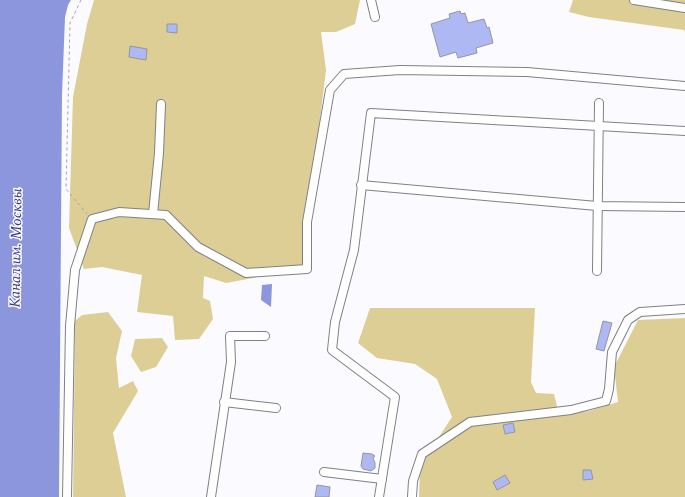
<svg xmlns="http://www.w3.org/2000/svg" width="685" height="497" viewBox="0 0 685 497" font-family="Spectral,serif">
<rect width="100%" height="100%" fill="#fbfbff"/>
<g fill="#dcce95">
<polygon points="94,0 360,0 355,24 336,32 321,32 326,70 302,269 226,283 204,276 203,298 210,301 213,319 199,339 175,340 173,316 137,312 142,275 102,267 84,269 69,228 73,97 87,24"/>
<polygon points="573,0 685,0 685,32 684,30 589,17 569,12"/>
<polygon points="370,308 535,308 531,382 536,393 554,394 559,414 589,411 618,402 614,367 638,320 685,318 685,497 419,497 420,466 452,417 437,379 415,364 377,358 358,343"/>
<polygon points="108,312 122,331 116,358 119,388 133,381 138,391 113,433 126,497 73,497 75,321 82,315"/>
<polygon points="162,338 168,347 156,367 141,372 131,356 135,339"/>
</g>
<g fill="#8b96dd">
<polygon points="0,0 71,0 68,5 65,17 62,95 59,497 0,497"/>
<polygon points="272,284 271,307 261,300 262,285"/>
</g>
<g fill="#aeb9f3" stroke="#94969d">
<polygon points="460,11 461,14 465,13 468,23 484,19 487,28 489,27 493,43 476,48 477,53 458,58 456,52 440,57 431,24 450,18 449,14"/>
<polygon points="167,24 177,24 177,33 167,32"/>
<polygon points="130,46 147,49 146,60 129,57"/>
<polygon points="603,321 612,323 604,351 596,349"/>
<polygon points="513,423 515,432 505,434 503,425"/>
<polygon points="363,453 372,454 375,456 373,458 375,463 375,468 371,471 363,469 361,466"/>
<polygon points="583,470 591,470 593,479 583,480"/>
<polygon points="505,475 510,483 497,490 493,482"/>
<polygon points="317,485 330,487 329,497 315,497"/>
</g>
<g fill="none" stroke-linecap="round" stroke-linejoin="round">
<defs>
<g id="minor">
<polyline points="371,0 375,17"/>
<polyline points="634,0 685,8"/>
<polyline points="361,185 597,206 685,207"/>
<polyline points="153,214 159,153 161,104"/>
<polyline points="597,271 599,103"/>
<polyline points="224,402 276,408"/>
<polyline points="324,472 382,479"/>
<polyline points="67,497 70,326 75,270 92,219 119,212 166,215 198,247 246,273 307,269 307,222 330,90 344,74 400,70 527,72 685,86"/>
<polyline points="211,497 231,362 230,336 265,336"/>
<polyline points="379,497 395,397 332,350 335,322 354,250 371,113 685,131"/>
<polyline points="412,497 413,481 422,454 470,422 571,410 606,401 609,389 612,352 628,320 640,312 685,309"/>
</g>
</defs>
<use href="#minor" stroke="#7e8087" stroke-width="10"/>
<polyline stroke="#a5a5a9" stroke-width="1" stroke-dasharray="3 3" stroke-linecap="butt" points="81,0 70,23 66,189 87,214"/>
<use href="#minor" stroke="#fff" stroke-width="8"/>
</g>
<g text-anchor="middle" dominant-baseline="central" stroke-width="3" stroke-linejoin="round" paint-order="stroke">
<g font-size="15" font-style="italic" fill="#333689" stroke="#fbfbff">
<text transform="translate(16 248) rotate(-89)">Канал им. Москвы</text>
</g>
</g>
</svg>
